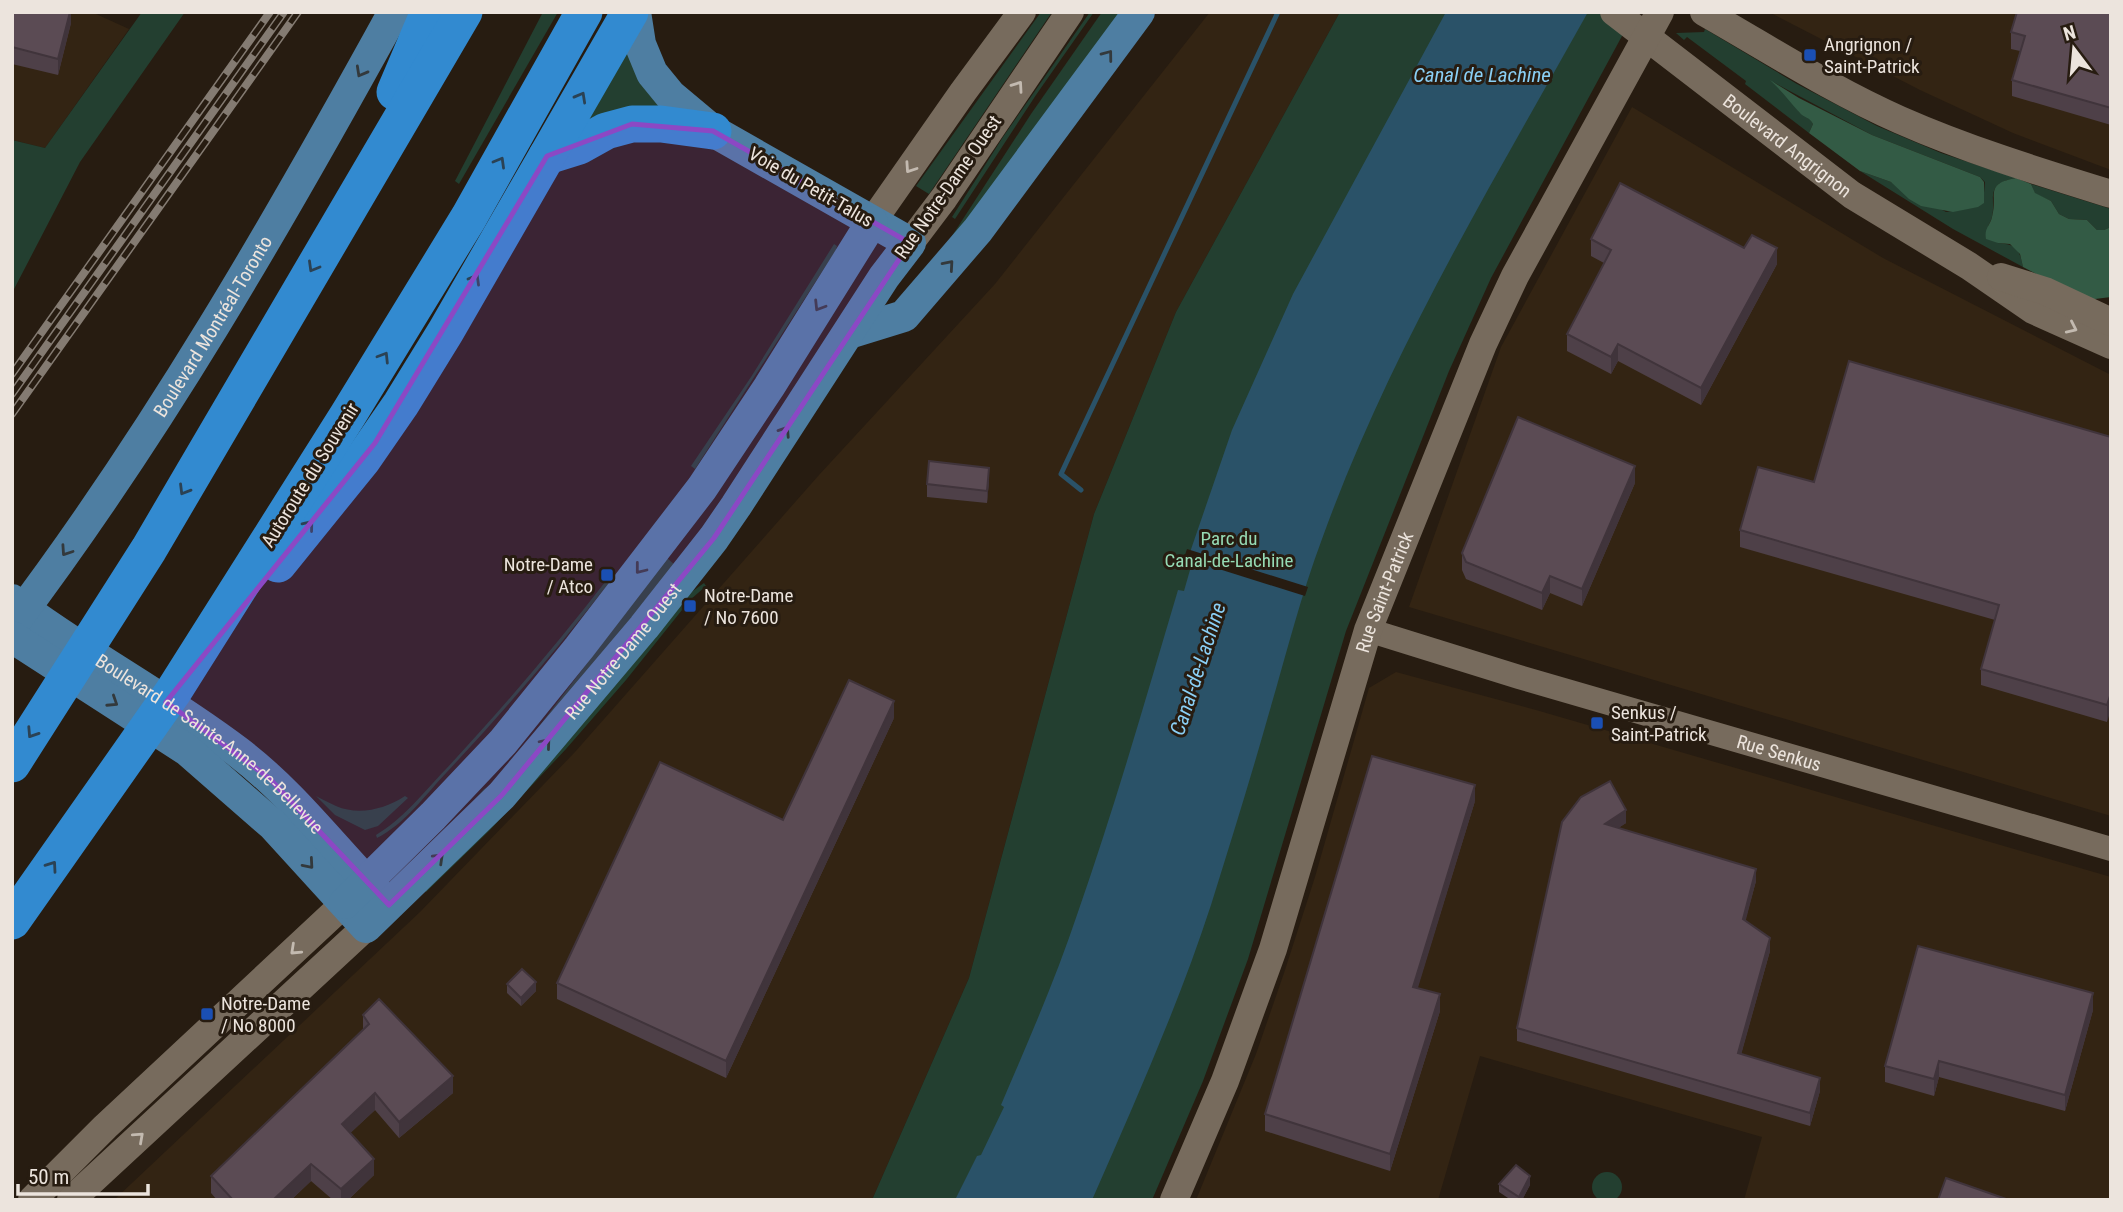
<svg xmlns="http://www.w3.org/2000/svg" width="2123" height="1212" viewBox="0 0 2123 1212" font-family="'Roboto Condensed',sans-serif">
<rect width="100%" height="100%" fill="#271c11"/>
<g fill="#332413">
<polygon points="12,12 96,12 96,14 129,29 45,148 12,140"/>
<polygon points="1210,12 1340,12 1176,312 1094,514 969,978 872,1200 114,1200 420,912 575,752 819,475 995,284"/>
<polygon points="1769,12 2111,12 2111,170 2013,133 1920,90"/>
<polygon points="1632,107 1883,258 2111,375 2111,816 1409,607 1501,347"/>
<polygon points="1396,672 1536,710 2111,877 2111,1200 1744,1200 1762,1137 1480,1056 1438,1200 1196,1200 1256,1054 1284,973 1315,877 1369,688"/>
</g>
<g fill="#233f30">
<polygon points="142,12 185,12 80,162 12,293 12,140 45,148"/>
<polygon points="543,12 558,12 459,184 455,181"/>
<polygon points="1041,12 1052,12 929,194 916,186"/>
<polygon points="1090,12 1094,12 1036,95 955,219 952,217 1003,137"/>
<polygon points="1102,12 1125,12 941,253 1031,114"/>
<polygon points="1340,12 1635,12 1491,278 1449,371 1346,631 1248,959 1203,1081 1152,1200 872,1200 969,978 1094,514 1176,312"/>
<path d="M1705,29L1797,84L1877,126L1941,153L2016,178C1978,185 2002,204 1988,226L1998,243C2017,245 2019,248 2023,267L1953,229L1860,171L1891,182L1946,212L1960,210L1983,203L1985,182L1980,177L1872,135L1773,82L1796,105L1799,112L1810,118L1813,124L1809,133L1745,84L1746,81L1687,37L1684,40L1676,33L1704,32Z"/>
<polygon points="625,47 673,113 578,136"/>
<polygon points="2031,184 2111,209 2111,227 2104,230 2097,230 2087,220 2069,219 2059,214 2051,201 2035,194"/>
<polygon points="834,244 837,246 836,250 695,469 691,466 751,377"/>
<polygon points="667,558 675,565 511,769 463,813 484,789 492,785 521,750"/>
<path d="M609,577L612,579C560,646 505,710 447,772C426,794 405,824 377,838L376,835C403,819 424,792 446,769C503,708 557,644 609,577Z"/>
<path d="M704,583L706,586L690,600L626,680L566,749L489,831L426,892L424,889C518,793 608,700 690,593Z"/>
<path d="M316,796C322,799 329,803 336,806C359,816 385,809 405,796L408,798L378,826L365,830L335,815Z"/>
<circle cx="1607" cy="1187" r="15"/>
</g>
<g fill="#335b45">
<path d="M1770,80L1799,98L1872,135L1980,177L1984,182V203L1978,207L1953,212L1921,206L1909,199L1891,182L1860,171L1809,133L1813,124C1809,116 1805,119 1799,112C1790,102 1781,90 1770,80Z"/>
<path d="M2016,178L2031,184L2035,193L2051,201L2059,214L2069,219L2087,220L2097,230H2104L2111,227V297L2087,300L2023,267L2020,254L2010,244L1998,243L1986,239C1984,228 1990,226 1992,217C1998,194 1984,184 2016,178Z"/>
</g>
<path fill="#2a5268" d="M1446,12H1588C1492,184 1389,353 1322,539C1301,595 1286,655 1269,713C1251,777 1231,841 1211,905C1178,1006 1135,1102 1092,1200H955L977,1156L981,1155L1004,1107L1001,1105C1028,1042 1056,978 1078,912C1115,806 1146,698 1178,590L1184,591L1192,563L1187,561L1232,430L1293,294Z"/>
<polygon fill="#271c11" points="1187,549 1308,587 1305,596 1184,558"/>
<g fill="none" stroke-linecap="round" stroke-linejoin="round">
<polyline stroke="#2a5268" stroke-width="5" points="1081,490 1061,474 1278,12"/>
<path stroke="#776b5d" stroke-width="24" id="s1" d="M1368,630L1519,677L2111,849"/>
<g stroke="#776b5d" stroke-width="28">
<path id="s2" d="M1614,12L1852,195L1969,266L2033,310L2111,345"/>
<path d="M1704,12C1769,49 1832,90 1900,120C1968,150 2040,172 2111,194"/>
<polyline points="872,222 963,92 1022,12"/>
<polyline points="910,243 944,198 1070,12"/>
<polyline points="2001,277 2045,291 2111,322"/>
<polyline points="32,1200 105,1127 345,903"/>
<polyline points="71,1200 366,927"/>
<path id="s3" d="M1174,1200L1225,1081L1273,949L1368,630L1483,344L1515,276L1660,12"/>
</g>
<g stroke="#4e7ea2" stroke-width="32">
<polyline points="849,333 904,316 978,230 1139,12"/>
<path id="s4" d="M12,600C85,655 166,697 238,752C292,793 333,848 380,896"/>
<path id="s5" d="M12,625C157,433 278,223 394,12"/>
<path id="s6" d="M12,637L187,750L273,825L366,927L502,795L644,627L714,538L736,506L884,277L910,243L713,131L670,95L652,73L640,44L635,12"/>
<polyline points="345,903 433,816 503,742 579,648 702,488 769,387 872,222"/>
</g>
<g stroke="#328ad0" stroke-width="37">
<polyline points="395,92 429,12"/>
<polyline points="547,156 579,146 606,131 632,124 661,124 713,131"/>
<polyline points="278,564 363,459 401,404 446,331 630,12"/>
<polyline points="12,764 149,549 464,12"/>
<polyline points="12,921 173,692 348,415 469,217 584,12"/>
</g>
<defs>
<g id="rail">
<polyline points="12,374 270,12"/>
<polyline points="12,394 284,12"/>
<polyline points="12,414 298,12"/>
</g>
</defs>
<use href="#rail" stroke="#847b72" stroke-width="8"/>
<use href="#rail" stroke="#271c11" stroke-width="5" stroke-dasharray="16" stroke-linecap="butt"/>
</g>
<g fill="#4e4048">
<polygon points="12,12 71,12 71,23 58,75 12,64"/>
<polygon points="2111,12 2111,125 2012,96 2012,80 2020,51 2011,49 2011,32"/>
<polygon points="1591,239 1744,248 1777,264 1701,405 1618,361 1611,374 1567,351 1567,334 1604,263 1591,256"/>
<polygon points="2111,437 2107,722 1981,685 1981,669 1995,620 1740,547 1740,530 1814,482"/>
<polygon points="989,481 987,503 927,497 927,484"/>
<polygon points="1635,483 1582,606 1550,593 1542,610 1466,579 1462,570 1462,553"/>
<polygon points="894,718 726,1078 557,999 557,983 783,820"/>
<polygon points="1581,797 1626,823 1618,828 1756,881 1745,921 1770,951 1741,1054 1820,1091 1810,1126 1517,1041 1517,1028"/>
<polygon points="1475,801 1417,989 1440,1011 1390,1171 1265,1131 1265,1114"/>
<polygon points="507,984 536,991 521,1006 507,993"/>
<polygon points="2093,1010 2065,1111 1939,1077 1934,1096 1885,1082 1885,1066"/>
<polygon points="363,1015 453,1093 399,1138 375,1110 350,1133 374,1175 348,1200 333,1200 311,1181 291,1200 217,1200 211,1193 211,1176 363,1031"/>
<polygon points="1499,1184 1530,1185 1522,1200 1511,1200 1499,1192"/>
</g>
<g fill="#40343b">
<polygon points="70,12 71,12 71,23 58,75 58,59"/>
<polygon points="1777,248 1777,264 1701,405 1701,388"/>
<polygon points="1618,344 1618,361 1611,374 1611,357"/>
<polygon points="1635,466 1635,483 1582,606 1582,589"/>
<polygon points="989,468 989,481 987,503 987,491"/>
<polygon points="1550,576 1550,593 1542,610 1542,593"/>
<polygon points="2111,693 2111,710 2107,722 2107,705"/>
<polygon points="894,701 894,718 726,1078 726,1061"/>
<polygon points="1475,785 1475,801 1413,1004 1413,987"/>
<polygon points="1626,810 1626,823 1605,837 1605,824"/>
<polygon points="1756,869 1756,881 1743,931 1743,919"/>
<polygon points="1770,938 1770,951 1738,1066 1738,1053"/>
<polygon points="536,982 536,991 521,1006 521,998"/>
<polygon points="2093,993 2093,1010 2065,1111 2065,1095"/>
<polygon points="1440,994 1440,1011 1390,1171 1390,1154"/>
<polygon points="1939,1061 1939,1077 1934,1096 1934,1079"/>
<polygon points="453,1076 453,1093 399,1138 399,1122"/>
<polygon points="1820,1078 1820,1091 1810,1126 1810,1113"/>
<polygon points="375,1093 375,1110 342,1141 342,1124"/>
<polygon points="374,1159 374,1175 348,1200 341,1200 341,1189"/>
<polygon points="311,1164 311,1181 291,1200 273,1200"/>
<polygon points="1530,1176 1530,1185 1522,1200 1519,1200 1519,1197"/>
</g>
<g fill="#5b4b54" stroke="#40343b" stroke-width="2">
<polygon points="12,12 70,12 58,59 12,47"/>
<polygon points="2017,12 2111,12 2111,108 2012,80 2025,36 2011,32"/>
<polygon points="1620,183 1744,248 1752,235 1777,248 1701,388 1618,344 1611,357 1567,334 1611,250 1591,239"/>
<polygon points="1849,361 2111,437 2111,693 2107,705 1981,669 1999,605 1740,530 1758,467 1814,482"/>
<polygon points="1518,417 1635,466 1582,589 1550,576 1542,593 1466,562 1462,553"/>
<polygon points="929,461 989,468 987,491 927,484"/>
<polygon points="849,680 894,701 726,1061 557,983 660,762 783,820"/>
<polygon points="1372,756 1475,785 1413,987 1440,994 1390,1154 1265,1114"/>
<polygon points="1610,781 1626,810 1605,824 1756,869 1743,919 1770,938 1738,1053 1820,1078 1810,1113 1517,1028 1562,822 1581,797"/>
<polygon points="1918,946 2093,993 2065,1095 1939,1061 1934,1079 1885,1066"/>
<polygon points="522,969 536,982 521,998 507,984"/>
<polygon points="379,999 453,1076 399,1122 375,1093 342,1124 374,1159 341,1189 311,1164 273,1200 233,1200 211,1176 369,1024 363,1015"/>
<polygon points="1516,1165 1530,1176 1519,1197 1499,1184"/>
<polygon points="1946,1178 2009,1200 1938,1200"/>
</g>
<defs><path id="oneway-chevron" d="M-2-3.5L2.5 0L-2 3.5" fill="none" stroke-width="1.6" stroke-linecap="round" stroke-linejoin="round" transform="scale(1.75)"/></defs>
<g stroke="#33393c">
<use href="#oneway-chevron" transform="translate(1108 55) rotate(-53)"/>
<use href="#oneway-chevron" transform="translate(361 72) rotate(119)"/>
<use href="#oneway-chevron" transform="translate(949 265) rotate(-49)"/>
<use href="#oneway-chevron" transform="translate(819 306) rotate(122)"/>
<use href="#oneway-chevron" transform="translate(785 431) rotate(-57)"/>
<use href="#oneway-chevron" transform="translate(66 551) rotate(124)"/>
<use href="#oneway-chevron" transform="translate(640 569) rotate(128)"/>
<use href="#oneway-chevron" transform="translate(113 702) rotate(33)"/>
<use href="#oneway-chevron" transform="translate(546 743) rotate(-50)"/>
<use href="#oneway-chevron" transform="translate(439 858) rotate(-44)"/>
<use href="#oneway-chevron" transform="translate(309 864) rotate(49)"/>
</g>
<g stroke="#c3bab0">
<use href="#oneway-chevron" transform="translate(1018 86) rotate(-55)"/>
<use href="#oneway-chevron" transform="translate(910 168) rotate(124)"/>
<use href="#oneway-chevron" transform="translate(2072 328) rotate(25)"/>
<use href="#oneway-chevron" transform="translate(295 950) rotate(137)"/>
<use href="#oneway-chevron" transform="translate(139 1137) rotate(-42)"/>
</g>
<g stroke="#2b4254">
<use href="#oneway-chevron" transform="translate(581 97) rotate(-61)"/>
<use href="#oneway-chevron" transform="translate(500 162) rotate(-60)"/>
<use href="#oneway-chevron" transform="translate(313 267) rotate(120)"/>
<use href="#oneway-chevron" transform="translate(475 279) rotate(-60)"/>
<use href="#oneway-chevron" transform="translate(384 357) rotate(-58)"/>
<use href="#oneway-chevron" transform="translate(184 490) rotate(121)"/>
<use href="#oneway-chevron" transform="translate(309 525) rotate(-51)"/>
<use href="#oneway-chevron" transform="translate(32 733) rotate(123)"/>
<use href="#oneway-chevron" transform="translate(52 866) rotate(-55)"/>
</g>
<path fill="#8c48c4" fill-opacity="0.2" stroke="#8c48c4" stroke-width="5" stroke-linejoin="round" d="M632,124L713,131L910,243L714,538L502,795L389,905L269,778L166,702L375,443L547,156Z"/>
<g fill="#1a4fb4" stroke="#271c11" stroke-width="2.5">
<rect x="1803" y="48" width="14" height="14" rx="3.5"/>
<rect x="600" y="568" width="14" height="14" rx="3.5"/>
<rect x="683" y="599" width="14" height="14" rx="3.5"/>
<rect x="1590" y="716" width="14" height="14" rx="3.5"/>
<rect x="200" y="1007" width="14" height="14" rx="3.5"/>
</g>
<g text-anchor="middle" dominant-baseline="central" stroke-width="6" stroke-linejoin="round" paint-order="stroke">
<g font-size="19" fill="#ece4dd" stroke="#271c11" text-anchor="start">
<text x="1824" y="44">Angrignon /<tspan x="1824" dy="22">Saint-Patrick</tspan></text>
<text x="593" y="564" text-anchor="end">Notre-Dame<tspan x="593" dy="22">/ Atco</tspan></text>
<text x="704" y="595">Notre-Dame<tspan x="704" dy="22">/ No 7600</tspan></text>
<text x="1611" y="712">Senkus /<tspan x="1611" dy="22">Saint-Patrick</tspan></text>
<text x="221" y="1003">Notre-Dame<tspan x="221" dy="22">/ No 8000</tspan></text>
</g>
<g font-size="19" fill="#ece4dd" stroke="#271c11">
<text stroke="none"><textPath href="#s2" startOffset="219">Boulevard Angrignon</textPath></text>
<text transform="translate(811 187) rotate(30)">Voie du Petit-Talus</text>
<text transform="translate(948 187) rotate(-55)">Rue Notre-Dame Ouest</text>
<text stroke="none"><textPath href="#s5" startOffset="360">Boulevard Montréal-Toronto</textPath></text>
<text transform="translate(310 475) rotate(-58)">Autoroute du Souvenir</text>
<text stroke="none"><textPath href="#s3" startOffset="644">Rue Saint-Patrick</textPath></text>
<text stroke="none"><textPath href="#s6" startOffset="838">Rue Notre-Dame Ouest</textPath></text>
<text stroke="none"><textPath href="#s4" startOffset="245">Boulevard de Sainte-Anne-de-Bellevue</textPath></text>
<text stroke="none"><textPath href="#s1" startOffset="429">Rue Senkus</textPath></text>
</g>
<g font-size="19" fill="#96dbb5" stroke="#271c11">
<text x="1229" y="538">Parc du<tspan x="1229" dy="22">Canal-de-Lachine</tspan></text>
</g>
<g font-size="21" font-style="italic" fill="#8acff5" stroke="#271c11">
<text x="1482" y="75">Canal de Lachine</text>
<text transform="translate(1198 669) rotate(-72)">Canal-de-Lachine</text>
</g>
</g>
<rect width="2123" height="1212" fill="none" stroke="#ece4dd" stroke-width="28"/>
<g transform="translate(2074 49) rotate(344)" stroke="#271c11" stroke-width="5" paint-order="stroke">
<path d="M0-5L12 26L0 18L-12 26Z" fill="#ece4dd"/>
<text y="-10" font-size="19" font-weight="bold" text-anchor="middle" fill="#ece4dd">N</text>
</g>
<path d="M18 1184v10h130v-10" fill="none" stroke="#ece4dd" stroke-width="3.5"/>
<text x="28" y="1184" font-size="21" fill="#ece4dd" stroke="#271c11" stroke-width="5" paint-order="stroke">50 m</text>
</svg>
